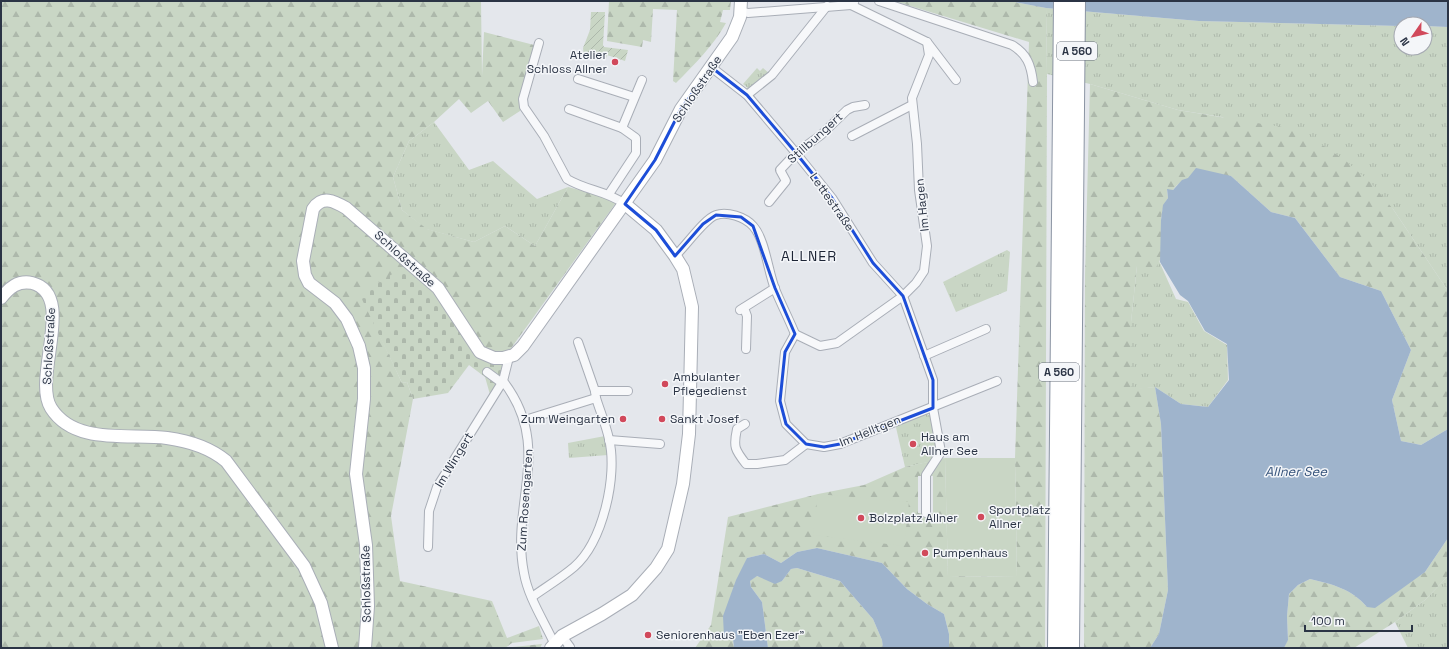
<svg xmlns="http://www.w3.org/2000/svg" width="1449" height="649" viewBox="0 0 1449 649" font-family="'Space Grotesk',sans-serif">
<defs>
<pattern id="grass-tufts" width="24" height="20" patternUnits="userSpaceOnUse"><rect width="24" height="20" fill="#c9d6c5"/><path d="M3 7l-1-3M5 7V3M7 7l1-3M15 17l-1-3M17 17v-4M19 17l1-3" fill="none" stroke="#adb8ab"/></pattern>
<pattern id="forest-firs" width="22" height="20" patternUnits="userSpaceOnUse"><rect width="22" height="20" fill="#c9d6c5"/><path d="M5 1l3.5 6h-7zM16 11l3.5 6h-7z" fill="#adb8ab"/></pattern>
<pattern id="cemetery-stones" width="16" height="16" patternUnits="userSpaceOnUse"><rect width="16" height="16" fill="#c9d6c5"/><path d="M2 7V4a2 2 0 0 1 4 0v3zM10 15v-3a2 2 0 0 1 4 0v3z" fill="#adb8ab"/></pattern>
<pattern id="garden-furrows" width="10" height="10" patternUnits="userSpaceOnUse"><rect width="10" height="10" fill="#c9d6c5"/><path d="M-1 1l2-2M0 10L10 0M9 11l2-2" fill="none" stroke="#adb8ab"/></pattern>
</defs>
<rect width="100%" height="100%" fill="#e4e7ec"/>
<g fill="url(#grass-tufts)">
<polygon points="1046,8 1199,21 1401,26 1401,48 1425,48 1425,26 1448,27 1448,291 1393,209 1222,117 1178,110 1090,84 1047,74"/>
<polygon points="757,68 760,71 763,68 770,74 750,90 743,84"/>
<polygon points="434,122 469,170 493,161 537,199 568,187 535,246 505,226 474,242 426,229 402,210 393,177 409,141"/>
<polygon points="1007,250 1010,252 1007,291 956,312 943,282"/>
<polygon points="1159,261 1176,299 1188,302 1204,331 1227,345 1228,380 1208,407 1181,404 1155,387 1131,390 1131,322 1137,266"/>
<polygon points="925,413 931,416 937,446 933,461 905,467 895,423"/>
<polygon points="605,436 608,455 569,458 568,443"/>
<polygon points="1448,576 1448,648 1408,648 1395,622 1425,600"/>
</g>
<g fill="url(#forest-firs)" fill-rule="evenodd">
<polygon points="1,1 481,1 482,76 484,32 534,45 520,111 503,122 488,101 471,113 459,99 434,122 409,141 393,177 402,210 427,229 474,242 505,226 535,246 568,187 618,200 504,358 360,293 402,383 407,382 413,399 391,516 400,581 492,601 507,638 539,626 543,639 512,643 505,648 1,648"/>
<path d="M609,1H731L730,10H723L720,22L726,23C713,46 695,64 676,83L673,81L677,10L653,9L651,42L643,40L642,47L607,41Z"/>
<path d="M894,1H1010L1046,8L1047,74L1045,648H949V634L944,614L927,604L907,589L882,563L817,548L797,552L781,563L764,554L747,558L733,639L734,648H695L711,625L728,517L818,494L864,485L905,467L945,458L948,576L1017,577L1015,458L1029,42ZM918,476H924L925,513H918ZM927,476H933V513H927Z"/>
<path d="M1090,84L1178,110L1288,128L1312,138L1346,161L1370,182L1393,209L1448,291V429L1421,445L1401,441L1392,400L1411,350L1381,291L1340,277L1295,218L1271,212L1231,176C1212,177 1185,172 1173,190H1167L1168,198C1156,215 1164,236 1161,256C1160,262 1158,263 1155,269L1137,266L1131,322V389L1155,387L1161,424L1168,590L1159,634L1150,648H1084L1085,276Z"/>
<path d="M1448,538V576L1425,600L1395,622L1354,648H1284L1288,639L1287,616L1289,594L1298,585L1310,579C1332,584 1352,589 1367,607L1425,572Z"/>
<polygon points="797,568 840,581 873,619 882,640 883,648 768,648 762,602 751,587 750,581 756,576 782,581 791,569"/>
<polygon points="542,644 540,648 512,648 513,647"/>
</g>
<polygon fill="url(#cemetery-stones)" points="410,264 431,283 479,353 504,358 500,382 491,398 485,377 469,365 448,393 413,399 407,382 402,383 359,293"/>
<polygon fill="url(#garden-furrows)" points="591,12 605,12 603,45 604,47 628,50 625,61 607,55 606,58 594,54 592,60 584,57 583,48 590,30"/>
<g fill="#c9d6c5">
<polygon points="945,458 1015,458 1017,577 948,576"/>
<polygon points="818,494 909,502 904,546 813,535"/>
</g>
<g fill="#9fb4cc">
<polygon points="1010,1 1448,1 1448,27 1425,26 1425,24 1401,24 1401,26 1199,21 1046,8"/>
<path d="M1196,168L1231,176L1271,212L1295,218L1340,277L1381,291L1411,350L1392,400L1401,441L1421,445L1448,429V538L1425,572L1375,608L1367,607C1352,589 1332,584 1310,579L1298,585L1289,594L1287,616L1288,640L1284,648H1150L1159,634L1168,590L1161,424L1155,387L1181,404L1208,407L1229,380L1227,344L1205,331L1188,301L1180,295L1160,262L1161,220L1163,205L1168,198L1167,189L1173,190L1182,180L1188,178Z"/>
<polygon points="817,548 882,563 907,589 927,604 944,614 949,634 949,648 883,648 882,640 873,619 840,581 797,568 791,569 782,581 775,584 757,576 750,581 751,587 762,602 768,648 734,648 733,639 724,637 723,616 736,580 747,558 764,554 781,563 797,552"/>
</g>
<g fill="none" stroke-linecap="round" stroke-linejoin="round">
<defs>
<g id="minor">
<path d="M879,1L1012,45C1027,54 1031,65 1033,82"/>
<polyline points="851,5 927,42 956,80"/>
<polyline points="741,11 748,13 851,5 854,2"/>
<path d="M539,43L523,99L524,107L544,136L567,179C587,191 605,190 625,204"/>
<polyline points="711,67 747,95 796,153 832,198 873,263 903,296 933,380 933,408 941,452 926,475 926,513"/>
<polyline points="578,79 634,97"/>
<polyline points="747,95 772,75 827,6"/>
<polyline points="569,109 622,128"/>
<polyline points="852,136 912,105"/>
<polyline points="609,194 636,153 636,138 622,128 642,80"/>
<polyline points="769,202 786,181 780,170 796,153 821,135 847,110 853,107 865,105"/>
<path d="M675,256C686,246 704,219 716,215C727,211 745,217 753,226C765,239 768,271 775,289C781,304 789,319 795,334L820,346L837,343L903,296L916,283L924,271L927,246L919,190L917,144L912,98L929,55L927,42"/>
<polyline points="744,308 747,316 746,349"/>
<polyline points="740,310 775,288"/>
<polyline points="795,334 785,352 780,401 786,424 806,444 824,447 840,444 997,381"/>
<polyline points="578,342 595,391 596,398"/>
<polyline points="924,356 986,329"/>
<path d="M509,357L503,381C554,447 510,503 524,573C528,597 544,621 554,643"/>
<polyline points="487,372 502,383"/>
<polyline points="595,391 628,391"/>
<path d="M525,420L596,398C600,411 606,425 609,439C618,475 603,542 574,567C561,578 546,587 532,597"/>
<path d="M745,424L737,429C733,447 735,450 746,464H757L785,460L806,444"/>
<polyline points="609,440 660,444"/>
<polyline points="428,547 429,511 437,487 503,381"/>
<polyline points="562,636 570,647 568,648"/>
</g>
<g id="secondary">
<path d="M1,298C9,288 18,280 32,283C77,294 32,378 51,408C75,446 131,433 167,438C189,441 209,447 226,461L304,566L321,603L332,648"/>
<path d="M365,648L368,606L366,545L356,474L364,399V368L359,346L347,319L335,303L309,283L305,275L303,261L313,209C322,195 334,201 346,208L438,288L480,352L494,358H503L514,355L523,346L655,160L681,109L732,37L740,17L741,1"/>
<polyline points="551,648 562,636 602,614 632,595 656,568 668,549 683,484 689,434 692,307 683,269 675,256 656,230 625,204"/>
</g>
<g id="motorway">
<polyline points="1056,648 1062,1"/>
<polyline points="1071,648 1077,1"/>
</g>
</defs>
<use href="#minor" stroke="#a9aeb7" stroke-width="10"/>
<use href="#secondary" stroke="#a9aeb7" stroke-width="14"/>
<use href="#motorway" stroke="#8b94a3" stroke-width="18"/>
<use href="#minor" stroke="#f7f8fa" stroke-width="8"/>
<use href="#secondary" stroke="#fff" stroke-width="12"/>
<use href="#motorway" stroke="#fff" stroke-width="16"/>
</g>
<path fill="none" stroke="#1d4ed8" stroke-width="3" stroke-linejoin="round" d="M711,67L747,95L796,153L832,198L873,263L903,296L933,380V408L840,444L824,447L806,444L786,424L780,401L785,352L795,334L775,288L753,226L741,217L716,215L703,224L675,256L656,230L625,204L655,160L681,109Z"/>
<g fill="#d1495b" stroke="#f4f6f9" stroke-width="1.5">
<circle cx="615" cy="62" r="4"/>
<circle cx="665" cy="384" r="4"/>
<circle cx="623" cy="419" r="4"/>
<circle cx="662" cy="419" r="4"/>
<circle cx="913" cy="444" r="4"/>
<circle cx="981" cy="517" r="4"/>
<circle cx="861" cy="518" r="4"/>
<circle cx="925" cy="553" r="4"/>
<circle cx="648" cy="635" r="4"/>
</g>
<g text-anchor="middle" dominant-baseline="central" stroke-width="3" stroke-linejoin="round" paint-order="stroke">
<g fill="#f4f6f9" stroke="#676e7b" stroke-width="1">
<rect x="1057" y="42" width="40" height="18" rx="3"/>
<rect x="1039" y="363" width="40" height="18" rx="3"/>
</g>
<g font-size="11" font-weight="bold" fill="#2b3445">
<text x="1077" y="51">A 560</text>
<text x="1059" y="372">A 560</text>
</g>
<g font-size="12" fill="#2b3445" stroke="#f4f6f9" text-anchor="start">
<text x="607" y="55" text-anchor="end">Atelier<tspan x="607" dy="14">Schloss Allner</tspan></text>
<text x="673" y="377">Ambulanter<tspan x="673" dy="14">Pflegedienst</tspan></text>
<text x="615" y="419" text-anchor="end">Zum Weingarten</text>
<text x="670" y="419">Sankt Josef</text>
<text x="921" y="437">Haus am<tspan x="921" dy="14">Allner See</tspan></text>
<text x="989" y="510">Sportplatz<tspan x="989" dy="14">Allner</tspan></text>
<text x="869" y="518">Bolzplatz Allner</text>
<text x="933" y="553">Pumpenhaus</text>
<text x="656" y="635">Seniorenhaus "Eben Ezer"</text>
</g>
<g font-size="12" fill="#2b3445" stroke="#f4f6f9">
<text transform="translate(697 89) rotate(-56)">Schloßstraße</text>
<text transform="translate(815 138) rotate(-42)">Stillbungert</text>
<text transform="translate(832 202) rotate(55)">Lettestraße</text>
<text transform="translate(922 205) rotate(-96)">Im Hagen</text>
<text transform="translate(405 259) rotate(42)">Schloßstraße</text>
<text transform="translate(49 346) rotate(-87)">Schloßstraße</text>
<text transform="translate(870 431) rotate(-22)">Im Helltgen</text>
<text transform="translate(454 460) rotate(-59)">Im Wingert</text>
<text transform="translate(525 500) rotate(-86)">Zum Rosengarten</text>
<text transform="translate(366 584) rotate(-91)">Schloßstraße</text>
</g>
<g font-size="13" font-style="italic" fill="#34527a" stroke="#f4f6f9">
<text x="1296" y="471">Allner See</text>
</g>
<g font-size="14" letter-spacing="1" fill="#1d2536" stroke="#f4f6f9">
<text x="809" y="256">ALLNER</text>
</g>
</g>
<rect width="1449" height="649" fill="none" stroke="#2b3445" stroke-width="4"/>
<g transform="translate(1413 36) rotate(236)"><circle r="19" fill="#f4f6f9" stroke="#a4a8b1"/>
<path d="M0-3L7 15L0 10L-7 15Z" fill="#d1495b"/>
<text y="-6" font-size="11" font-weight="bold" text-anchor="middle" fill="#2b3445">N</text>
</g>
<path d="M1305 625v6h107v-6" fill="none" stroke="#2b3445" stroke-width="2"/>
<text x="1311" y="625" font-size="12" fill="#2b3445" stroke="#f4f6f9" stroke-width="3" paint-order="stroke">100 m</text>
</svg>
